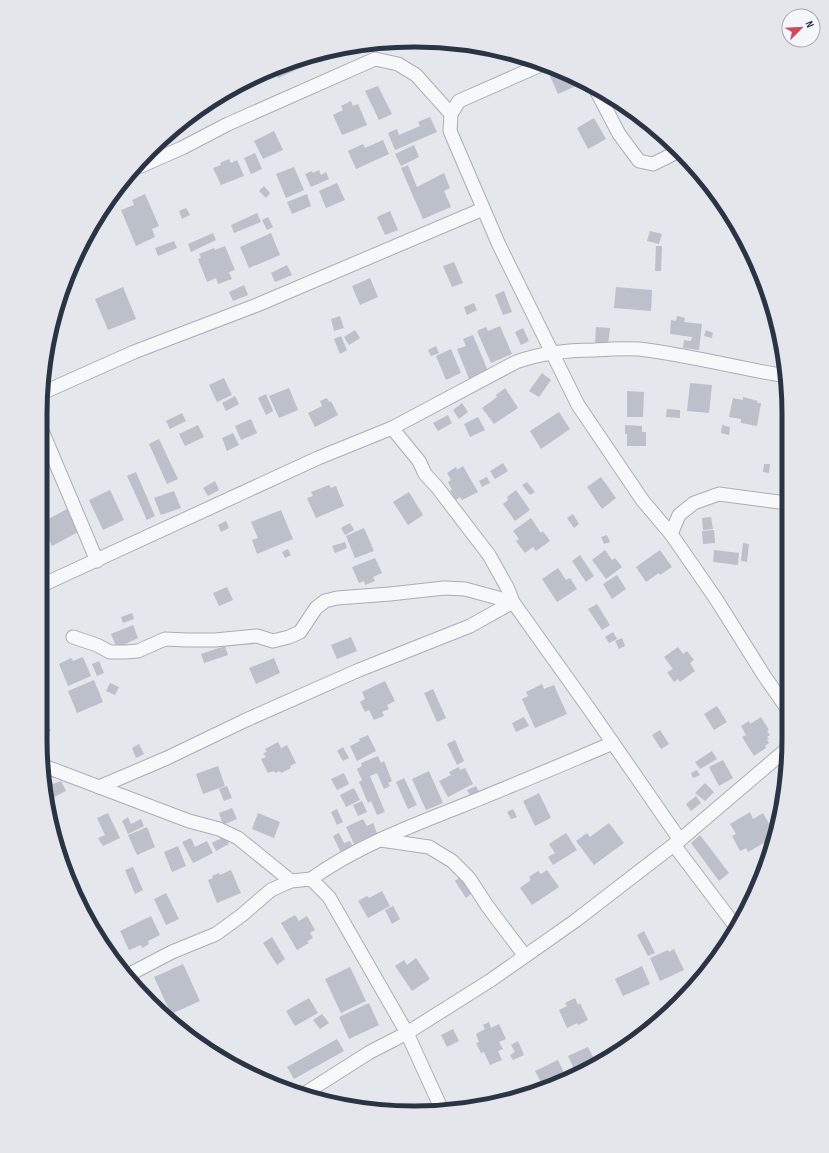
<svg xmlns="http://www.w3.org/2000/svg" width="829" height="1153" viewBox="0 0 829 1153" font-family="'Sofia Sans Condensed',sans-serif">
<rect width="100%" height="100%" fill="#e4e7ec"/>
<g fill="#bbc0ca">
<polygon points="302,58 305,66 278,78 274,69 294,60"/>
<polygon points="558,70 580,79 583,83 558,94 549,74"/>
<polygon points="378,86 392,114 379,120 365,91"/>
<polygon points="351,101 353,106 358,104 367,125 342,135 333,115 343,110 341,106"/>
<polygon points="430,117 437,132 395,150 388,133 397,129 399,135 420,126 418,122"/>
<polygon points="594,118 606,139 588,149 577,128"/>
<polygon points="274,131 283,150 263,159 254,141"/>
<polygon points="383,140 389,154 356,169 348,151 363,144 365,148"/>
<polygon points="414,145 419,157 401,166 395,154"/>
<polygon points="255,153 262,169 251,174 244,158"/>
<polygon points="229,159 231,163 237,160 244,176 221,185 213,168 221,165 220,163"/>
<polygon points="408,165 417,187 444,173 450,188 444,191 451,207 423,219 401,168"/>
<polygon points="294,167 304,190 286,198 276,174"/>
<polygon points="319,170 321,175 326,172 329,179 311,187 305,174 312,171 313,173"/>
<polygon points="337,183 345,200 326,208 319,191"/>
<polygon points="264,186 270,193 266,198 259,191"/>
<polygon points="145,194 159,226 152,229 155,237 136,246 121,210 134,205 132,200"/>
<polygon points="307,194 311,206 292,214 287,202"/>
<polygon points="186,208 190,215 182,219 179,211"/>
<polygon points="390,211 398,230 385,235 377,217"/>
<polygon points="257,213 261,222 234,233 231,225"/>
<polygon points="268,217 273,227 267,230 262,220"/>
<polygon points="650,231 662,234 659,244 647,241"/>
<polygon points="213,233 216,240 191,252 188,244"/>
<polygon points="271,233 280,255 249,268 240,247"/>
<polygon points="174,241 177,248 158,256 155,248"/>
<polygon points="225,246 235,270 229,272 232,279 218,284 216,278 207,282 198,259 201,258 199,254 214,248 215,250"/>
<polygon points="656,246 662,246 661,271 655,271"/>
<polygon points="454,262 463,283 452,287 443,266"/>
<polygon points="287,265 292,275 275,282 271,273"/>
<polygon points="370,278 378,297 360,305 352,286"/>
<polygon points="244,285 248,295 233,301 229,292"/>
<polygon points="123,287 136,319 108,330 95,299"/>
<polygon points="616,287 652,290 651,311 614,308"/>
<polygon points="504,291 512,312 503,315 495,295"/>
<polygon points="474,303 477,310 467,315 464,307"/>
<polygon points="340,316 344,328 334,331 331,319"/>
<polygon points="677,316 685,318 684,322 702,324 699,350 683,348 684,340 691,341 692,337 670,334 671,320 676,321"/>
<polygon points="500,326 512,354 491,363 477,331 486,327 488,331"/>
<polygon points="596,327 610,328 608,345 595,344"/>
<polygon points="523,328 529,341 521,345 515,332"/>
<polygon points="355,330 360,338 349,345 344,337"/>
<polygon points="706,330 713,333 712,338 704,336"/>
<polygon points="473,335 488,371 469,379 457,349 466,346 463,339"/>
<polygon points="341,336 347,350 340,354 334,339"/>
<polygon points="436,346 439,353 431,356 428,350"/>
<polygon points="451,349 461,373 446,380 436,356"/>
<polygon points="542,373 551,380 539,397 529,391"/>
<polygon points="224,378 232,395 217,402 209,385"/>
<polygon points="690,383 712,385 709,413 687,411"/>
<polygon points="289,388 298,410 279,418 269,396"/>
<polygon points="505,388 518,408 494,424 482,408 497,397 496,395"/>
<polygon points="627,391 644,392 643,417 627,417"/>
<polygon points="266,394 273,411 266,415 258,398"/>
<polygon points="235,396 239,404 226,411 222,403"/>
<polygon points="743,397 758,401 757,403 761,403 757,426 741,423 741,419 729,417 733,398 743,400"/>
<polygon points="327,398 329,402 331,401 338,415 315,427 308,413 322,406 320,401"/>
<polygon points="462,403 468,412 459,419 453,410"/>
<polygon points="667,409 680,410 680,418 666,417"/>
<polygon points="559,412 570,429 541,449 530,431"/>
<polygon points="182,413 186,421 170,429 166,421"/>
<polygon points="448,415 452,423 438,431 433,423"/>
<polygon points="478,417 485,430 470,437 464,424"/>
<polygon points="251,419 257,433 241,440 235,426"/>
<polygon points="198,425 204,437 185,446 179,434"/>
<polygon points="625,425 642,426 642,432 646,432 646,446 627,446 627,434 625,434"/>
<polygon points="722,425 730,427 729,435 721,433"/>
<polygon points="233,433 239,445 227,451 222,438"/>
<polygon points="159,439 178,479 167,484 149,444"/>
<polygon points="40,442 50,467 41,471 40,469"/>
<polygon points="503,463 508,471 495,479 490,471"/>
<polygon points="764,464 770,464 769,473 763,472"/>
<polygon points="463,466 478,492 462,500 460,497 456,500 450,491 452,490 448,482 451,480 447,473 456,467 457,470"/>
<polygon points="136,472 155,516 147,520 127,476"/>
<polygon points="487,477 490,483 482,487 479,481"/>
<polygon points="601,477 616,498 602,509 587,487"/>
<polygon points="215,481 219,490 208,496 203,488"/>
<polygon points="527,482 535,492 530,495 522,485"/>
<polygon points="329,485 331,488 336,486 344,506 316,518 307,498 313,496 311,492"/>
<polygon points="110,490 124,520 103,530 89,500"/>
<polygon points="516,490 530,510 515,521 503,504 508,500 507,497"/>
<polygon points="174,491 181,508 161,515 154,498"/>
<polygon points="409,492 423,515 408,525 393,502"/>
<polygon points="67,509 78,532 52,546 41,523"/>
<polygon points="281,510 293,539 257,554 252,540 258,538 251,522"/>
<polygon points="573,514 579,524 574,528 567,518"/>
<polygon points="711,517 713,529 703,530 702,518"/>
<polygon points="531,518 541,533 543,531 550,541 536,551 533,547 525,553 516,541 519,539 513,531"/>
<polygon points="226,521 229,528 221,532 218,525"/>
<polygon points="350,523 354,530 345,535 341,528"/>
<polygon points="364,528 374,551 355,558 346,536"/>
<polygon points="714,530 715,543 703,544 702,531"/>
<polygon points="607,535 610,542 604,544 601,537"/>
<polygon points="345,542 347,548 335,553 332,546"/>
<polygon points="743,543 749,544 747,562 741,561"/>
<polygon points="288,549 291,555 285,558 282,552"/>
<polygon points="605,550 612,560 615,558 622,567 606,579 592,560"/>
<polygon points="660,550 672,567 660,575 659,573 646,582 636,567"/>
<polygon points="714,550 739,553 738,565 713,562"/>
<polygon points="580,555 594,576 586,582 572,561"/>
<polygon points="375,558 382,573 373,577 375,581 365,585 364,581 359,583 352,567"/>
<polygon points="558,568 566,580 570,578 577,589 557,602 542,579"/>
<polygon points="617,575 626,589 612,599 603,584"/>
<polygon points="227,587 233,600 219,606 213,593"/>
<polygon points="597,604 610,625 602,630 588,609"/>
<polygon points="132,613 134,619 123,623 121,617"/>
<polygon points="133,625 138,638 117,648 111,634"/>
<polygon points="613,632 617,639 609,643 605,637"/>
<polygon points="351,637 357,651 337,659 331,645"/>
<polygon points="622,638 625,646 619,649 615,641"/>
<polygon points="225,646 228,655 204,663 201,654"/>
<polygon points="678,647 683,654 687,651 694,660 690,663 695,671 680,682 678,679 674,682 667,672 673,669 664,657"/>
<polygon points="83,657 91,676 68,686 59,664 71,658 73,661"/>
<polygon points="274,658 280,673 256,684 249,668"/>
<polygon points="99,661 104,673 97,676 92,664"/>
<polygon points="94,680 103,702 77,713 68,691"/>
<polygon points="385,681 395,701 387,705 389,709 382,712 384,716 374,720 369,710 365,712 360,702 365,699 362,692"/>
<polygon points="110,683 119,687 115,695 106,691"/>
<polygon points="542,684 544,689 554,685 567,714 535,728 522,699 528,696 526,692"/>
<polygon points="433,689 446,718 437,722 424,693"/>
<polygon points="717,706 727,722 714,730 704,714"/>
<polygon points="40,708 51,731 40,736"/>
<polygon points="524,717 529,726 516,732 512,723"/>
<polygon points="761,717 769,730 767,731 770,735 767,737 769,739 767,740 769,743 765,746 766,748 754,756 742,737 746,735 741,726 749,721 750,724"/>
<polygon points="660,730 669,744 661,749 652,735"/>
<polygon points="368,735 376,751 357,761 350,746 360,741 359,739"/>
<polygon points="455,740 464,761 457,765 447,744"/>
<polygon points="278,742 281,748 287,745 296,763 290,766 291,768 281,773 280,771 275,773 274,771 268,773 261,759 266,757 263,753 267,752 265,749"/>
<polygon points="139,744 144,754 136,758 132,748"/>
<polygon points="343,747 349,758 343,761 337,751"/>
<polygon points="712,751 717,759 700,769 695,762"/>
<polygon points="378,756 381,763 384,761 392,781 388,783 390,786 384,789 377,773 370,776 385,812 377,815 371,801 368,803 359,782 362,780 357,769 362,766 361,763"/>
<polygon points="723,760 733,778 719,786 709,767"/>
<polygon points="218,766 225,786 203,794 196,774"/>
<polygon points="459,767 460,770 465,768 473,784 448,797 439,781 451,775 449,772"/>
<polygon points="697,770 700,775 693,778 691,773"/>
<polygon points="429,771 443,803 426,810 412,779"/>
<polygon points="344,773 349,784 337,790 331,779"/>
<polygon points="50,778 53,784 61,781 66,791 48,800 46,781"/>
<polygon points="404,778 417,805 408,809 396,782"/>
<polygon points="705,783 714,792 705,801 695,793"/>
<polygon points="227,786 232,798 224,801 219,789"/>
<polygon points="476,786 480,794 472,798 467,790"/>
<polygon points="354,788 360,800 346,807 340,795"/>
<polygon points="539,793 551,818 535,826 523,801"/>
<polygon points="696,796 701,803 691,811 686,804"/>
<polygon points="362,801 367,812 358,816 353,805"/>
<polygon points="232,808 237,819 223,825 219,813"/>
<polygon points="337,809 343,822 337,825 331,812"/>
<polygon points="513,809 517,817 511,819 507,812"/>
<polygon points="750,812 753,819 763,813 776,836 748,852 746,848 740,851 732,836 736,834 730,824"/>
<polygon points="108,813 120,838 103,846 98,838 105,835 97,818"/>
<polygon points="258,813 280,822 274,838 252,829"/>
<polygon points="128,817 131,824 141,819 144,826 128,834 122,821"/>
<polygon points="363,819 367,826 373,823 377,833 354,844 346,827"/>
<polygon points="609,823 624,843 594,865 576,841 587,833 590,837"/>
<polygon points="147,827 155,847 137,855 128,835"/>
<polygon points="339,833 344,843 350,841 353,847 341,853 333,836"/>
<polygon points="566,833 577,850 553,865 548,857 555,853 549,844"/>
<polygon points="700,835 729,873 719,881 691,843"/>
<polygon points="225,836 229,844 216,851 212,843"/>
<polygon points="191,838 195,847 207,841 213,853 193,863 182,842"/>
<polygon points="178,846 186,866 172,872 164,852"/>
<polygon points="133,867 143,890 135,894 125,870"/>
<polygon points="231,870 241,893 217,903 208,880 213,878 212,876 219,873 220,875"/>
<polygon points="547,870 559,887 532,905 520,888 531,880 529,877 538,871 541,874"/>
<polygon points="460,877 471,894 466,898 455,881"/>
<polygon points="382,891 390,906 368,918 358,901 367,896 369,898"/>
<polygon points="166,893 179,919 166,925 154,899"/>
<polygon points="393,906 400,919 392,924 385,910"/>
<polygon points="295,915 299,921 307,916 315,930 310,933 313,938 307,941 309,943 297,950 281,923"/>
<polygon points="151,916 160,935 148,941 149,944 142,948 141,945 129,950 120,931"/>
<polygon points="644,931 655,953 648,956 637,935"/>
<polygon points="272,937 285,959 277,965 263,943"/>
<polygon points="674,949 684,970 660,981 650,958 668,950 669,952"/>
<polygon points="416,958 430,979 412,991 395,966 404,960 407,965"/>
<polygon points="183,964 200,1001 171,1014 154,977"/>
<polygon points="642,966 650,984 623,996 615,979"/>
<polygon points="350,967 366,1001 341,1013 325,979"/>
<polygon points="309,998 318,1013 295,1026 286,1011"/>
<polygon points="575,998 578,1005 580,1003 588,1020 578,1025 577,1023 567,1028 559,1010 567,1006 565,1003"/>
<polygon points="369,1003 379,1025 349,1039 339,1017"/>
<polygon points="322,1014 329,1023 320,1029 313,1020"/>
<polygon points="489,1022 491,1028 499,1024 506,1039 499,1042 503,1049 498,1051 502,1060 490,1065 484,1052 481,1053 476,1043 479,1042 476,1034 485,1029 483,1025"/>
<polygon points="453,1029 459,1041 447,1047 441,1035"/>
<polygon points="337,1039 344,1051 294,1079 287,1067"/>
<polygon points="518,1041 524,1055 513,1060 510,1055 515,1052 511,1045"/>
<polygon points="588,1047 595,1061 576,1073 568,1056"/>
<polygon points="558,1060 567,1079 558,1084 544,1088 535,1071"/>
</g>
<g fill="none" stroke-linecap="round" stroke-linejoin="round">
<defs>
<g id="minor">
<polyline points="543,64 459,101 451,114 450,131 499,245 578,405 643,501 671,534 716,599 765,677 788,710"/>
<polyline points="595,88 619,134 639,161 653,164 679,151"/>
<polyline points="141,166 182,148 228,124 375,59 398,64 416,75 451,114"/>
<polyline points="42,393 134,352 257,305 483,209"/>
<polyline points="40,426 97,561"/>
<polyline points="671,534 679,515 694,503 719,494 787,503"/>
<path d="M40,586L318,458L392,428L516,362C541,353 568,350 594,350C609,349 625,348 639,349C689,355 737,368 786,376"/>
<polyline points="73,637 97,645 110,652 125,652 138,651 165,639 187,640 215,640 257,636 273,641 289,637 300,632 316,608 325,601 337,598 390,594 444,588 465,589 513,602 590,710 680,840"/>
<polyline points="44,766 189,821 219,829 238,838 291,881"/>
<polyline points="99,787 167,758 246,720 359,670 470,626 513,602 507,587 489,555 437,487 425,474 419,461 392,428"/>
<polyline points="381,840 429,847 452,861 469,878 488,907 525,956"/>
<polyline points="674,845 736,927"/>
<path d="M311,879C357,846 411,826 464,805C514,785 563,764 613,743"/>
<polyline points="128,975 172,952 216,934 242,915 271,890 291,881 311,879 329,897 407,1033 442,1110"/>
<polyline points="307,1092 370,1052 407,1033 491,980 575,921 680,840 788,748"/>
</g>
</defs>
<use href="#minor" stroke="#a9aeb7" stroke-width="15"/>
<use href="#minor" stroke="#f7f8fa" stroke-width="13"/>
</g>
<path d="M0 0H829V1153H0ZM414 47H415A367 367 0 0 1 782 414V739A367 367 0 0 1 415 1106H414A367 367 0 0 1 47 739V414A367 367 0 0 1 414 47Z" fill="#e4e6eb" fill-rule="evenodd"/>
<path fill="none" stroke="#2b3445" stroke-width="5" d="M414 47H415A367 367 0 0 1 782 414V739A367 367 0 0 1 415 1106H414A367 367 0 0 1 47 739V414A367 367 0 0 1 414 47Z"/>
<g transform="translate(801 28) rotate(66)"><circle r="19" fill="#f4f6f9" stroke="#a4a8b1"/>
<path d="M0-3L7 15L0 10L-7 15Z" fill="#d1495b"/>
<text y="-6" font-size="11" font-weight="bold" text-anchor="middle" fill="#2b3445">N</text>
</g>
</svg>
